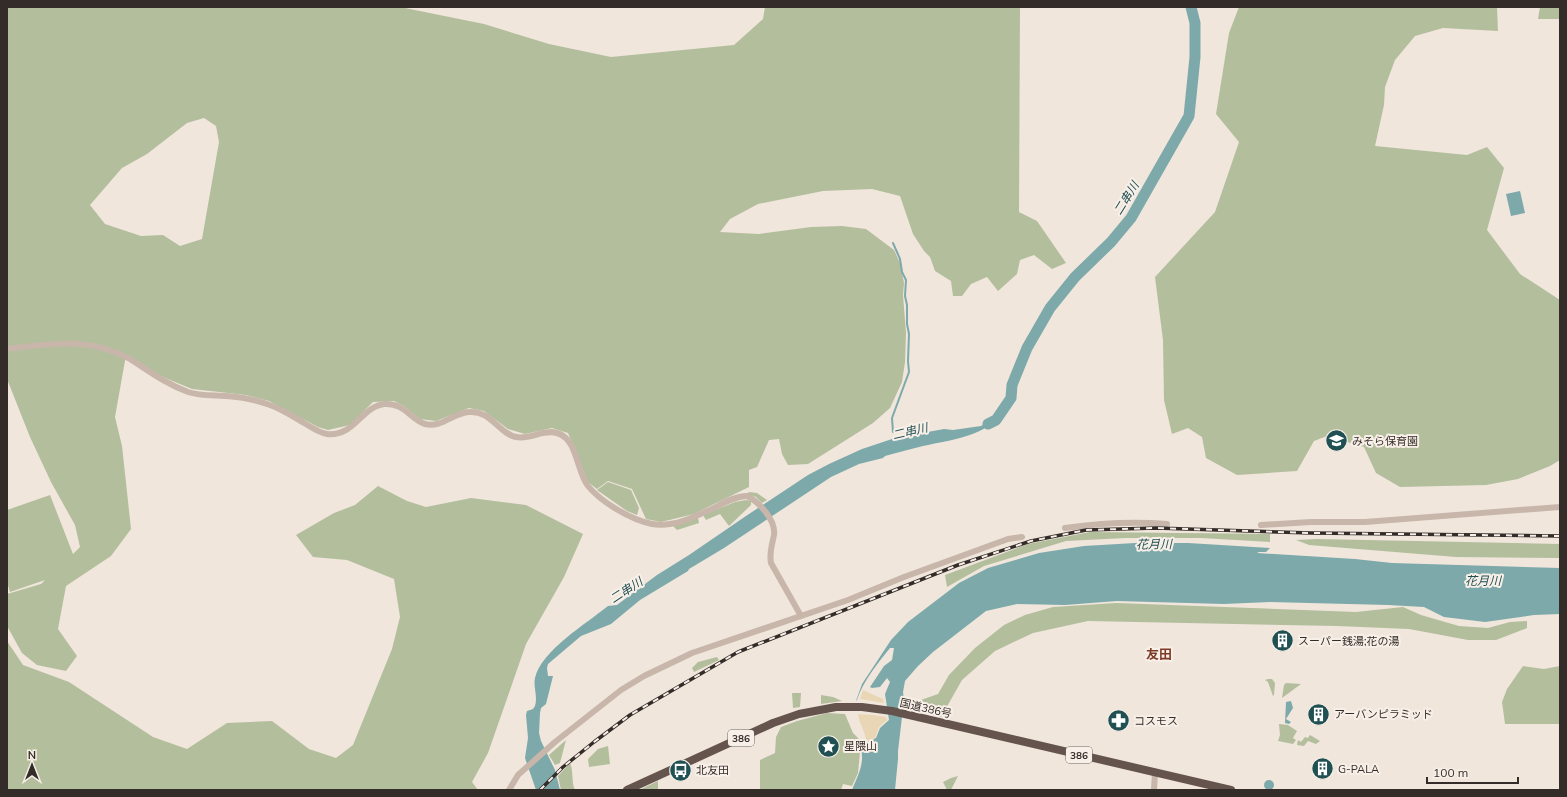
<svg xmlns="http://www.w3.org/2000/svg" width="1567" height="797" viewBox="0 0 1567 797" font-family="Mulish,'Noto Sans JP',sans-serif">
<rect width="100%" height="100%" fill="#f0e6dc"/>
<g fill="#b3be9d" fill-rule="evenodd">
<path d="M7,7H400L484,24L549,44L611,57L734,45L763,19L765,7H1020L1019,212L1037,221L1066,263L1052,269L1034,255L1020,260L1017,274L998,291L987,277L971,284L962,296H953L951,281L935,271L930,257L924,251L913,234L900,196L872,189L823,191L758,204L730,219L720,232L759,234L811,227L842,226L866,229L894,250L900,263L904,283L903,295L906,333L905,362L902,382L890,408L873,423L808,464L788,465L782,454L779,439L769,440L757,467L749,470V487L694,514L661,522L646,519L632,489L608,481L597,489L588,482L568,433L552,428L525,434L508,429L484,411L469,408L436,421L420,419L404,406L394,401L373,402L350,425L328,430L318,427L269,401L246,395L192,389L163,377L126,355L115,417L122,446L131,529L111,556L66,586L58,629L77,656L66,671L37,665L22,653L7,626V594L41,584L45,580L10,592L7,582V510L50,495L73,554L80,547L75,525L51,482L30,437L7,379ZM204,118L216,126L219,142L202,239L180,246L163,235L141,236L105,224L90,205L122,168L147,154L187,123Z"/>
<polygon points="1239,7 1497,7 1498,31 1443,28 1415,36 1395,60 1385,87 1384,105 1375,146 1467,155 1487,147 1504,168 1487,230 1520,274 1560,300 1560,460 1550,466 1518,479 1486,485 1400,487 1376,473 1364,447 1327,436 1314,441 1297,471 1237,475 1206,458 1202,437 1188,428 1172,434 1164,400 1163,340 1155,277 1215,212 1239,142 1216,114 1229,33"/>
<polygon points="1540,7 1560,7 1560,19 1538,19"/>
<polygon points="608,482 631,490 639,508 637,515 627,511 597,490"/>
<polygon points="378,486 407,501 426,507 471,498 526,505 583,534 564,577 526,644 488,753 472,782 478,790 7,790 7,641 23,665 69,682 153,737 187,749 227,723 272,721 309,749 336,758 353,745 392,649 400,617 394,579 347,560 313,557 296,535 334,513 355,505"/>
<polygon points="749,492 757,493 767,500 762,503 756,497 747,494"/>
<polygon points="746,500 751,501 751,505 729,526 720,514 706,520 703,515 735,502"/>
<polygon points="698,518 699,523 677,530 673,526"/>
<polygon points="1090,532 1270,534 1270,542 1201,538 1126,538 1066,541 984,566 947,587 945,575 1028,544"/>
<polygon points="1317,539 1560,544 1560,558 1456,557 1309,545 1296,540"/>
<polygon points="1116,603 1356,612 1403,607 1421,615 1459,626 1488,628 1510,622 1527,621 1527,628 1496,640 1468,640 1409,629 1337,626 1088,621 1033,633 995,651 962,680 941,717 913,709 918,701 938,694 949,675 975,648 1004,625 1025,615 1053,607"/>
<polygon points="717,657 719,660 694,672 692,668 698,662"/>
<polygon points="1523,666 1544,669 1560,666 1560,724 1505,724 1502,702 1507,689"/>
<polygon points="1268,679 1272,679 1275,683 1274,695 1273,696 1268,682 1265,680"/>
<polygon points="1286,683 1301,684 1282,698 1284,685"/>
<polygon points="792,693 801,693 800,707 793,708"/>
<polygon points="821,695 833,697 842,701 821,704"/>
<polygon points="827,713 845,714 853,733 861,741 858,773 852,786 843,784 841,790 760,790 760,760 775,753 776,737 781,727 797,721"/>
<polygon points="1279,724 1288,725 1297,731 1293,738 1296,740 1293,744 1278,741 1280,735"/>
<polygon points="1310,735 1320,741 1316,744 1308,741 1304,746 1297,745 1298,740 1301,742 1305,737 1308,738"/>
<polygon points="566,740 560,763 555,765 549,755"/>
<polygon points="608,746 610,764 589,767 588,759 598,749"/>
<path d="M570,763C574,772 571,782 575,790H561L558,776Z"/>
<polygon points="958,776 951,790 947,790 943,782 951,778"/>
<polygon points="658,781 658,790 639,790"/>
</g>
<g fill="#e9d6b5">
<polygon points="863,690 883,699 884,703 860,699"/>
<path d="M858,714L873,715L886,717L887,720L879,727L875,738L866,741C866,732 859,724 858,714Z"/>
</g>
<g fill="#7da9ab">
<polygon points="1520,191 1525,213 1511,216 1506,194"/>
<path d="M998,414L1000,417C979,437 951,440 923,446C910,449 897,453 885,456L883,458L859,464L831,477L724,548L689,569L688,571L640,600L611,624L581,636L548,664L547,668L548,676H553L546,704L541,708L540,713L539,733L541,741L555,770L560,790H536L525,758L528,738L526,715L527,711L533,709L535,706C538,696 533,687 535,678C541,651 587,623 608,606L617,605L657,575L689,555L746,516L808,475L829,464L862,449L895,438L944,429L953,430L981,426Z"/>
<path d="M1135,543H1188L1270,548L1266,552H1259L1257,553L1355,559L1392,563L1560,568V614L1534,615L1485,622L1444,617L1424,607L1388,605L1270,602L1224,604L1117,601L1065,605L1017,604L986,611L933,652L918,666L905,681L903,692L904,700L898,751V759L895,790H852C857,777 865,764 861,749L865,743L876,738L880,728L889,720L885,694L890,682L887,678L880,687L872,688L870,687L884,666L892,660L894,648H890C878,663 863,681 857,700L856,701L862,684L891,640L908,622L959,583L988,568L1039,553L1084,546Z"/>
<polygon points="1291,701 1293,708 1286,719 1291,722 1289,724 1285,723 1286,702"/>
<circle cx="1269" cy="785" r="5"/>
</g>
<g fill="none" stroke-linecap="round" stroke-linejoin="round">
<polyline stroke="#7da9ab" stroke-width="2" points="893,243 900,259 902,272 906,280 905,296 907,305 907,324 909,334 908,361 909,372 892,418 893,432"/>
<polyline stroke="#7da9ab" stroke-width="11" points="988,424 996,420 1011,398 1012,385 1027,348 1050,308 1075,277 1111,242 1131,218 1189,116 1195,57 1195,23 1191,7"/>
<g stroke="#c7b6a9" stroke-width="6">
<path d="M7,349C51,344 89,336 130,359C149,371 166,384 188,392C200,396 214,395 226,396C239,397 254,399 267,404C280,408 292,416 304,423C311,427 319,433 327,434C355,437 361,406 385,404C405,403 411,420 425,424C442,428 453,413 469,412C491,410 498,433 516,437C530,440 543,429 557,433C578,439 576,471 588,486C601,502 631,520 652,524C673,528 697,516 716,507C725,502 736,496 747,496C759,502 776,520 774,535C772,545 769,553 771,563L801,616"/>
<polyline points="1261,525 1311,522 1365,522 1560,507"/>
<path d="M1065,528C1100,523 1132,521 1167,524"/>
<polyline points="509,790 518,775 555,742 621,690 644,676 692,653 848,600 904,577 1008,539 1022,537"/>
<polyline points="1154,790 1155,773"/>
</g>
<polyline stroke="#65544d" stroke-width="8" points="627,790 773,723 799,714 836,707 862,707 892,711 1231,790"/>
<defs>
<polyline id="rail" points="540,790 563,767 594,742 630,715 738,652 958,565 1031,541 1086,530 1156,528 1311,533 1560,536"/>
</defs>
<use href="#rail" stroke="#342c28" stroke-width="3.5"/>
<use href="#rail" stroke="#f8f0e8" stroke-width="2" stroke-dasharray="6" stroke-linecap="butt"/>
</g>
<defs>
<symbol id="school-disc" viewBox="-11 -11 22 22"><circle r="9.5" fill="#215053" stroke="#f8f0e8"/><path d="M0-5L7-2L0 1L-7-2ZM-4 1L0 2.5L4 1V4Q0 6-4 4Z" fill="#fff"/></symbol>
<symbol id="building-disc" viewBox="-11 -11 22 22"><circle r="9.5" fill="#215053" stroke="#f8f0e8"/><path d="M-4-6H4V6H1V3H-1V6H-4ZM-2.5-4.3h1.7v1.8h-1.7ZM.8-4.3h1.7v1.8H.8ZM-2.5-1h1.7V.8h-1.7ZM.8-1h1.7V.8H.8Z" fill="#fff"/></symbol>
<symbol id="pharmacy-disc" viewBox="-11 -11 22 22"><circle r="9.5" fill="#215053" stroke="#f8f0e8"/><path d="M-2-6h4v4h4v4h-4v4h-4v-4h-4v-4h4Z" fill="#fff"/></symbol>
<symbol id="sight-disc" viewBox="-11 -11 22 22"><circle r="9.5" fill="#215053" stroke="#f8f0e8"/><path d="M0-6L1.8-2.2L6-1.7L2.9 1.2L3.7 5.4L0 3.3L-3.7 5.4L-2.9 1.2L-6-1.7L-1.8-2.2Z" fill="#fff"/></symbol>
<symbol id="bus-disc" viewBox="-11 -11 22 22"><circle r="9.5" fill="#215053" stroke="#f8f0e8"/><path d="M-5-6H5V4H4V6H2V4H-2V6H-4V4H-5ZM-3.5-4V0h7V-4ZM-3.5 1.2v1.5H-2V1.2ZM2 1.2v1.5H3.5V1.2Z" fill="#fff"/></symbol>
</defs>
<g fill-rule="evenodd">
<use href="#school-disc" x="1324" y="428" width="25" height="25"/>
<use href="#building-disc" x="1270" y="628" width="25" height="25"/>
<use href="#building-disc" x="1306" y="702" width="25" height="25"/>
<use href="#pharmacy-disc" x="1106" y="708" width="25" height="25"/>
<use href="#sight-disc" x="816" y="734" width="25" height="25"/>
<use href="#building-disc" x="1310" y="756" width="25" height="25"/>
<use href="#bus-disc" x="668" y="758" width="25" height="25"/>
</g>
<g text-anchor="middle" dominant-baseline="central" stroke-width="4" stroke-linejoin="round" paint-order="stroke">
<g fill="#f8f0e8" stroke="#6f6762" stroke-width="1">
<rect x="728" y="730" width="26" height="16" rx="3"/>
<rect x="1066" y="747" width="26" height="16" rx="3"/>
</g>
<g font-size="10" font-weight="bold" fill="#342c28">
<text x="741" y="738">386</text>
<text x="1079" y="755">386</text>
</g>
<g font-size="11" fill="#342c28" stroke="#f8f0e8" text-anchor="start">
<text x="1352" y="441">みそら保育園</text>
<text x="1298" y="641">スーパー銭湯;花の湯</text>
<text x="1334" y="714">アーバンピラミッド</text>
<text x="1134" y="721">コスモス</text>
<text x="844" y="746">星隈山</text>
<text x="1338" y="769">G-PALA</text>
<text x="696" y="770">北友田</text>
</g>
<g font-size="11" fill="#342c28" stroke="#f8f0e8">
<text transform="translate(926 708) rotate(13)">国道386号</text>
</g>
<g font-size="12" font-style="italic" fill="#215053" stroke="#f8f0e8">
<text transform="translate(1126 198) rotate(-58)">二串川</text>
<text transform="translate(910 431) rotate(-13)">二串川</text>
<text transform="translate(1154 544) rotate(-1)">花月川</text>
<text x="1483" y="580">花月川</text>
<text transform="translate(626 590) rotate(-33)">二串川</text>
</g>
<g font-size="13" font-weight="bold" fill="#7d3b27" stroke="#f8f0e8">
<text x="1159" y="654">友田</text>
</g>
</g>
<rect width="1567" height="797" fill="none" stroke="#342c28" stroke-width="16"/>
<g transform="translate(32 765)" stroke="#f8f0e8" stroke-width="3" paint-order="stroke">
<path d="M0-3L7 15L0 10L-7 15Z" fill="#342c28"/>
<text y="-6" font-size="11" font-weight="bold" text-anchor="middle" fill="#342c28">N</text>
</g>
<path d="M1427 777v6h91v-6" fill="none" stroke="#342c28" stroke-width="2"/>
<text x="1433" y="777" font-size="12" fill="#342c28" stroke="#f8f0e8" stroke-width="3" paint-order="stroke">100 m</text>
</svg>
